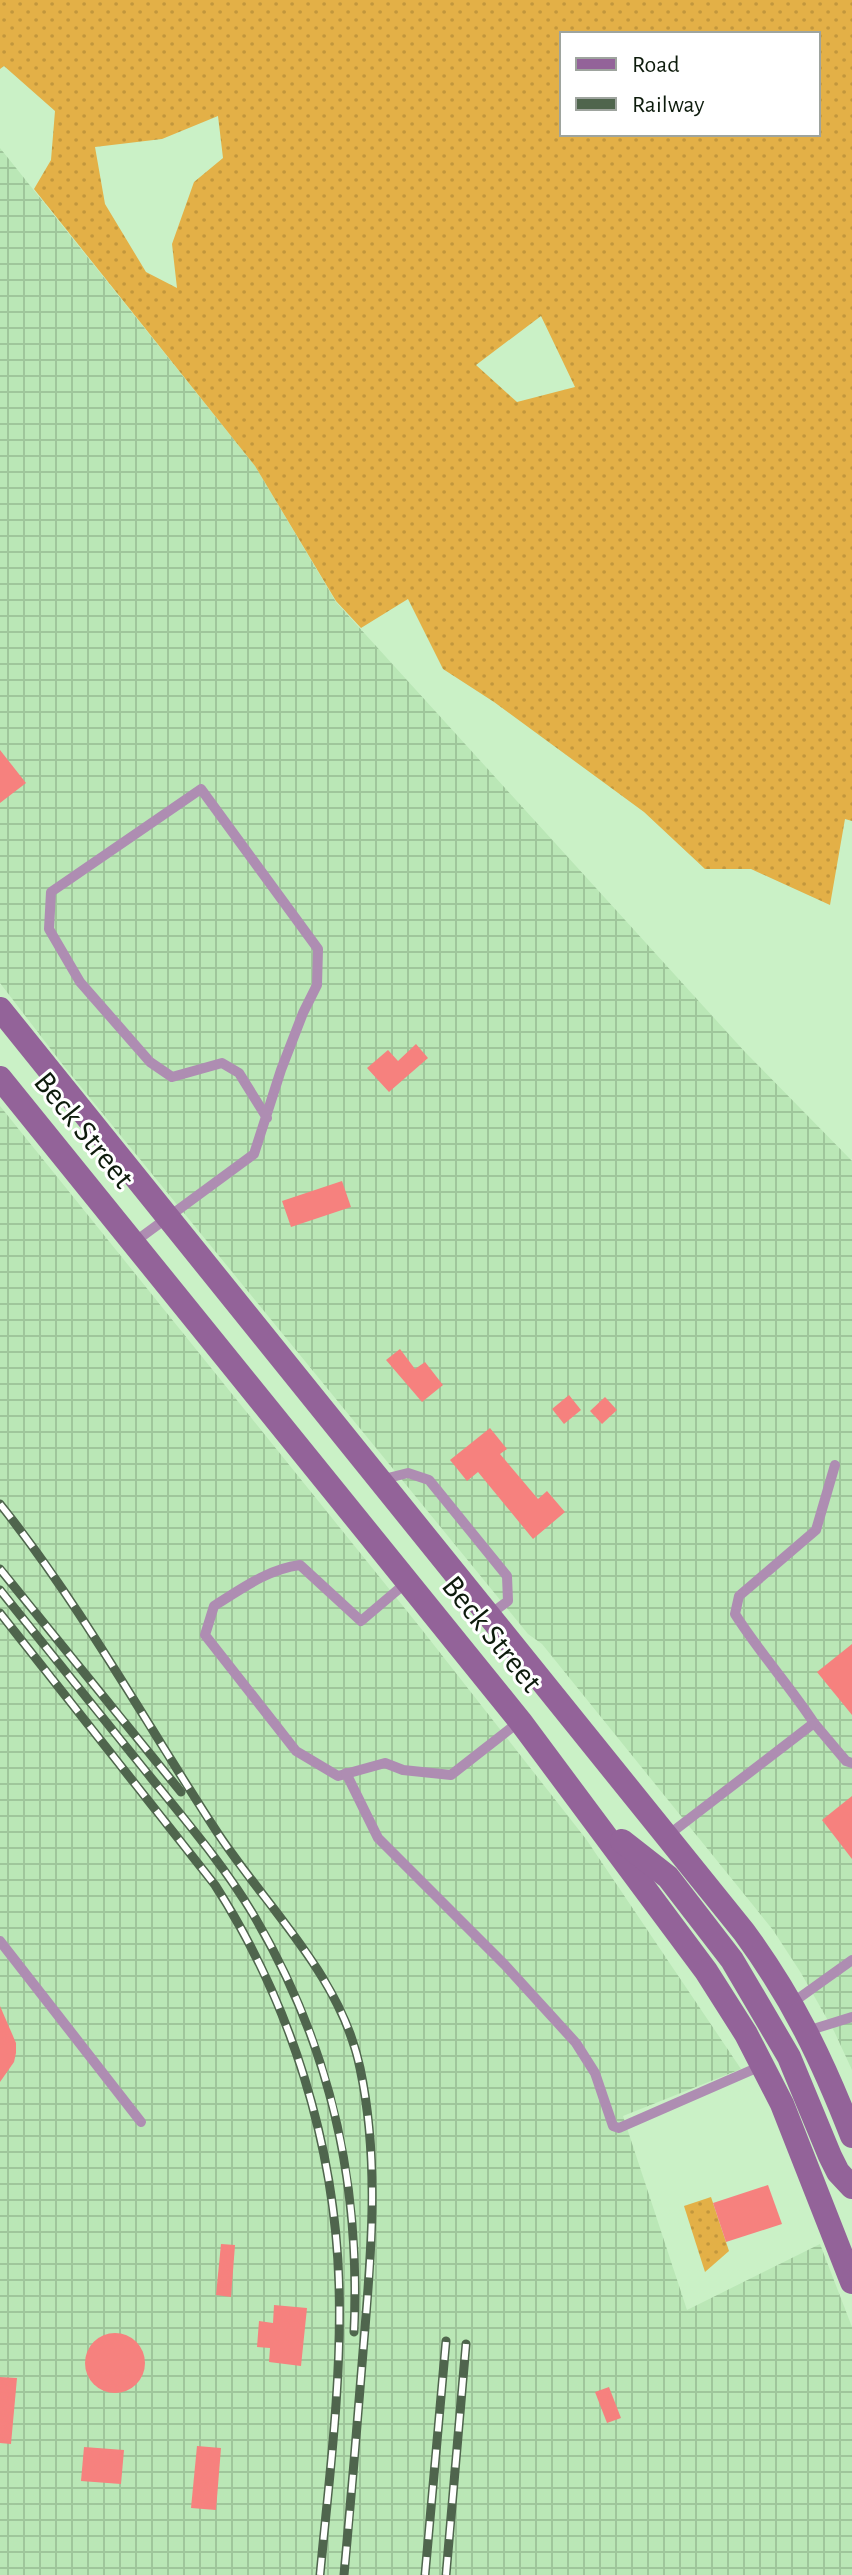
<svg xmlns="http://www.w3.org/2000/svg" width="852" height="2575" viewBox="0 0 852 2575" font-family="'Alegreya Sans',sans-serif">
<defs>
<pattern id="industrial-grid" width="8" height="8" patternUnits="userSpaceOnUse" patternTransform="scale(2)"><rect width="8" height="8" fill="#bae7b6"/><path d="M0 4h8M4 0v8" fill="none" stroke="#9fc69b"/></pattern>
<pattern id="grass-dots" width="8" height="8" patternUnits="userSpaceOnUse" patternTransform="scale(2)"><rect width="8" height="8" fill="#e3b047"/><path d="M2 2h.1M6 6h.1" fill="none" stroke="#c2973d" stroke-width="1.8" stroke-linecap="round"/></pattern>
</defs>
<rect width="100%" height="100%" fill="#caf1c6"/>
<g fill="url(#industrial-grid)">
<polygon points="0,148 255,466 336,602 745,1052 852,1161 852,2070 834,2031 801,1973 773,1930 542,1644 528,1634 63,1065 0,983"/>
<polygon points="0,1106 419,1626 586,1839 741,2069 623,2116 687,2310 820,2244 852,2327 852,2575 0,2575"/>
</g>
<g fill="url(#grass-dots)" fill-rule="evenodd">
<path d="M0,0H852V821L845,819L830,905L751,869H705L644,812L494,702L443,669L408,599L361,628L336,601L255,466L34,189L51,160L55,111L4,66L0,69ZM818,34V134H562V34ZM218,116L223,158L194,182L172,244L177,288L146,272L105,204L95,147L162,139ZM541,316L575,387L517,402L476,365Z"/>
<polygon points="711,2197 729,2251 705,2272 684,2206"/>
</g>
<g fill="#f6817e">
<polygon points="0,750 26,783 0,803"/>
<polygon points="416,1044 428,1058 389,1092 367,1068 388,1050 398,1061"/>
<polygon points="342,1181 351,1207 291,1227 282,1201"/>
<polygon points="400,1349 415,1369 425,1362 443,1385 422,1402 386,1360"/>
<polygon points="569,1395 581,1410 564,1424 552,1409"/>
<polygon points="605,1397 617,1410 602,1424 590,1411"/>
<polygon points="490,1428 507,1449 500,1454 538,1499 547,1491 565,1512 533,1539 478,1472 467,1481 450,1460"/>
<polygon points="852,1644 852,1715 817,1672"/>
<polygon points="852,1796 852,1859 822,1820"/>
<polygon points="0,2006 16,2043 16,2053 14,2062 0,2082"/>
<polygon points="768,2185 782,2224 726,2242 713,2203"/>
<polygon points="221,2244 235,2245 231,2297 216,2295"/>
<polygon points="274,2305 307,2308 301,2366 269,2362 270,2348 257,2347 259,2321 273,2323"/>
<circle cx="115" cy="2363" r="30"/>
<polygon points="0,2377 17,2378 11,2444 0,2443"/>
<polygon points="609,2387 621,2418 607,2423 595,2392"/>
<polygon points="197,2446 221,2448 216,2510 191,2508"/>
<polygon points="84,2447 124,2450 121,2484 81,2481"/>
</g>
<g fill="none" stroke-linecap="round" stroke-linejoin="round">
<g stroke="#ae8db2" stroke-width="10">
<polyline points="133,1243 254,1154 281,1070 303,1013 317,985 318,949 201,789 51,892 49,929 80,982 150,1062 172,1077 222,1063 239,1073 267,1118"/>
<polyline points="380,1480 408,1473 429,1480 507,1576 508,1601 489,1615"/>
<path d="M407,1582L361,1621L300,1565C268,1569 241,1589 214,1606L205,1635L296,1751L338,1776L385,1763L403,1770L451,1775L520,1721"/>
<polyline points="814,1723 846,1761 852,1763"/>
<polyline points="346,1773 378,1838 505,1965 576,2043 595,2073 613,2126 619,2128 761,2066"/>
<path d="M667,1836L814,1723C789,1685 759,1652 735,1614L739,1596L816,1530L835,1465"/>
<polyline points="0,1941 141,2122"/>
<polyline points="792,2003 852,1960"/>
<polyline points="807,2031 852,2017"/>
</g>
<g stroke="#936399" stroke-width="24">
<path d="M0,1009L744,1932C793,1999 822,2059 852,2136"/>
<polyline points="0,1078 520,1721 706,1971 746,2034 782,2104 852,2282"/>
<polyline points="622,1841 668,1877 732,1960 789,2057 830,2156 838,2172 852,2187"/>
</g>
<defs>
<g id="rail">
<path d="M0,1504C82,1607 145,1722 217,1832C267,1908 341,1976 360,2068C380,2162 371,2257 363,2352C357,2426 351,2501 344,2575"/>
<polyline points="0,1569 181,1792"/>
<path d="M0,1590C49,1651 99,1713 148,1774C185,1820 223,1864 253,1914C330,2044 361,2182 354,2332"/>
<path d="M0,1613L215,1885C291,2003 335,2145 339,2285C342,2382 329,2479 320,2575"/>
<polyline points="425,2575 446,2341"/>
<polyline points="446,2575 466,2344"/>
</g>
</defs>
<use href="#rail" stroke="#4f654d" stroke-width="9"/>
<use href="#rail" stroke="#fff" stroke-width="6" stroke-dasharray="18" stroke-linecap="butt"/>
</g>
<g text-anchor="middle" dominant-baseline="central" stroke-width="6" stroke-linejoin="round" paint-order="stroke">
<g font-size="32" fill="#0d1b0c" stroke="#fff">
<text transform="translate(84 1130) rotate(51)">Beck Street</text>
<text transform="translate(492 1634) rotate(51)">Beck Street</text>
</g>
</g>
<rect x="560" y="32" width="260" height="104" fill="#ffffff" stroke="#9ea49e" stroke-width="2"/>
<rect x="576" y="58" width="40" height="12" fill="#936399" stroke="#9ea49e" stroke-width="2"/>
<text x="632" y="72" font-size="24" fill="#0d1b0c">Road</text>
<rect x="576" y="98" width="40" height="12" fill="#4f654d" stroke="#9ea49e" stroke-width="2"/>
<text x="632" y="112" font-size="24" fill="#0d1b0c">Railway</text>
</svg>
